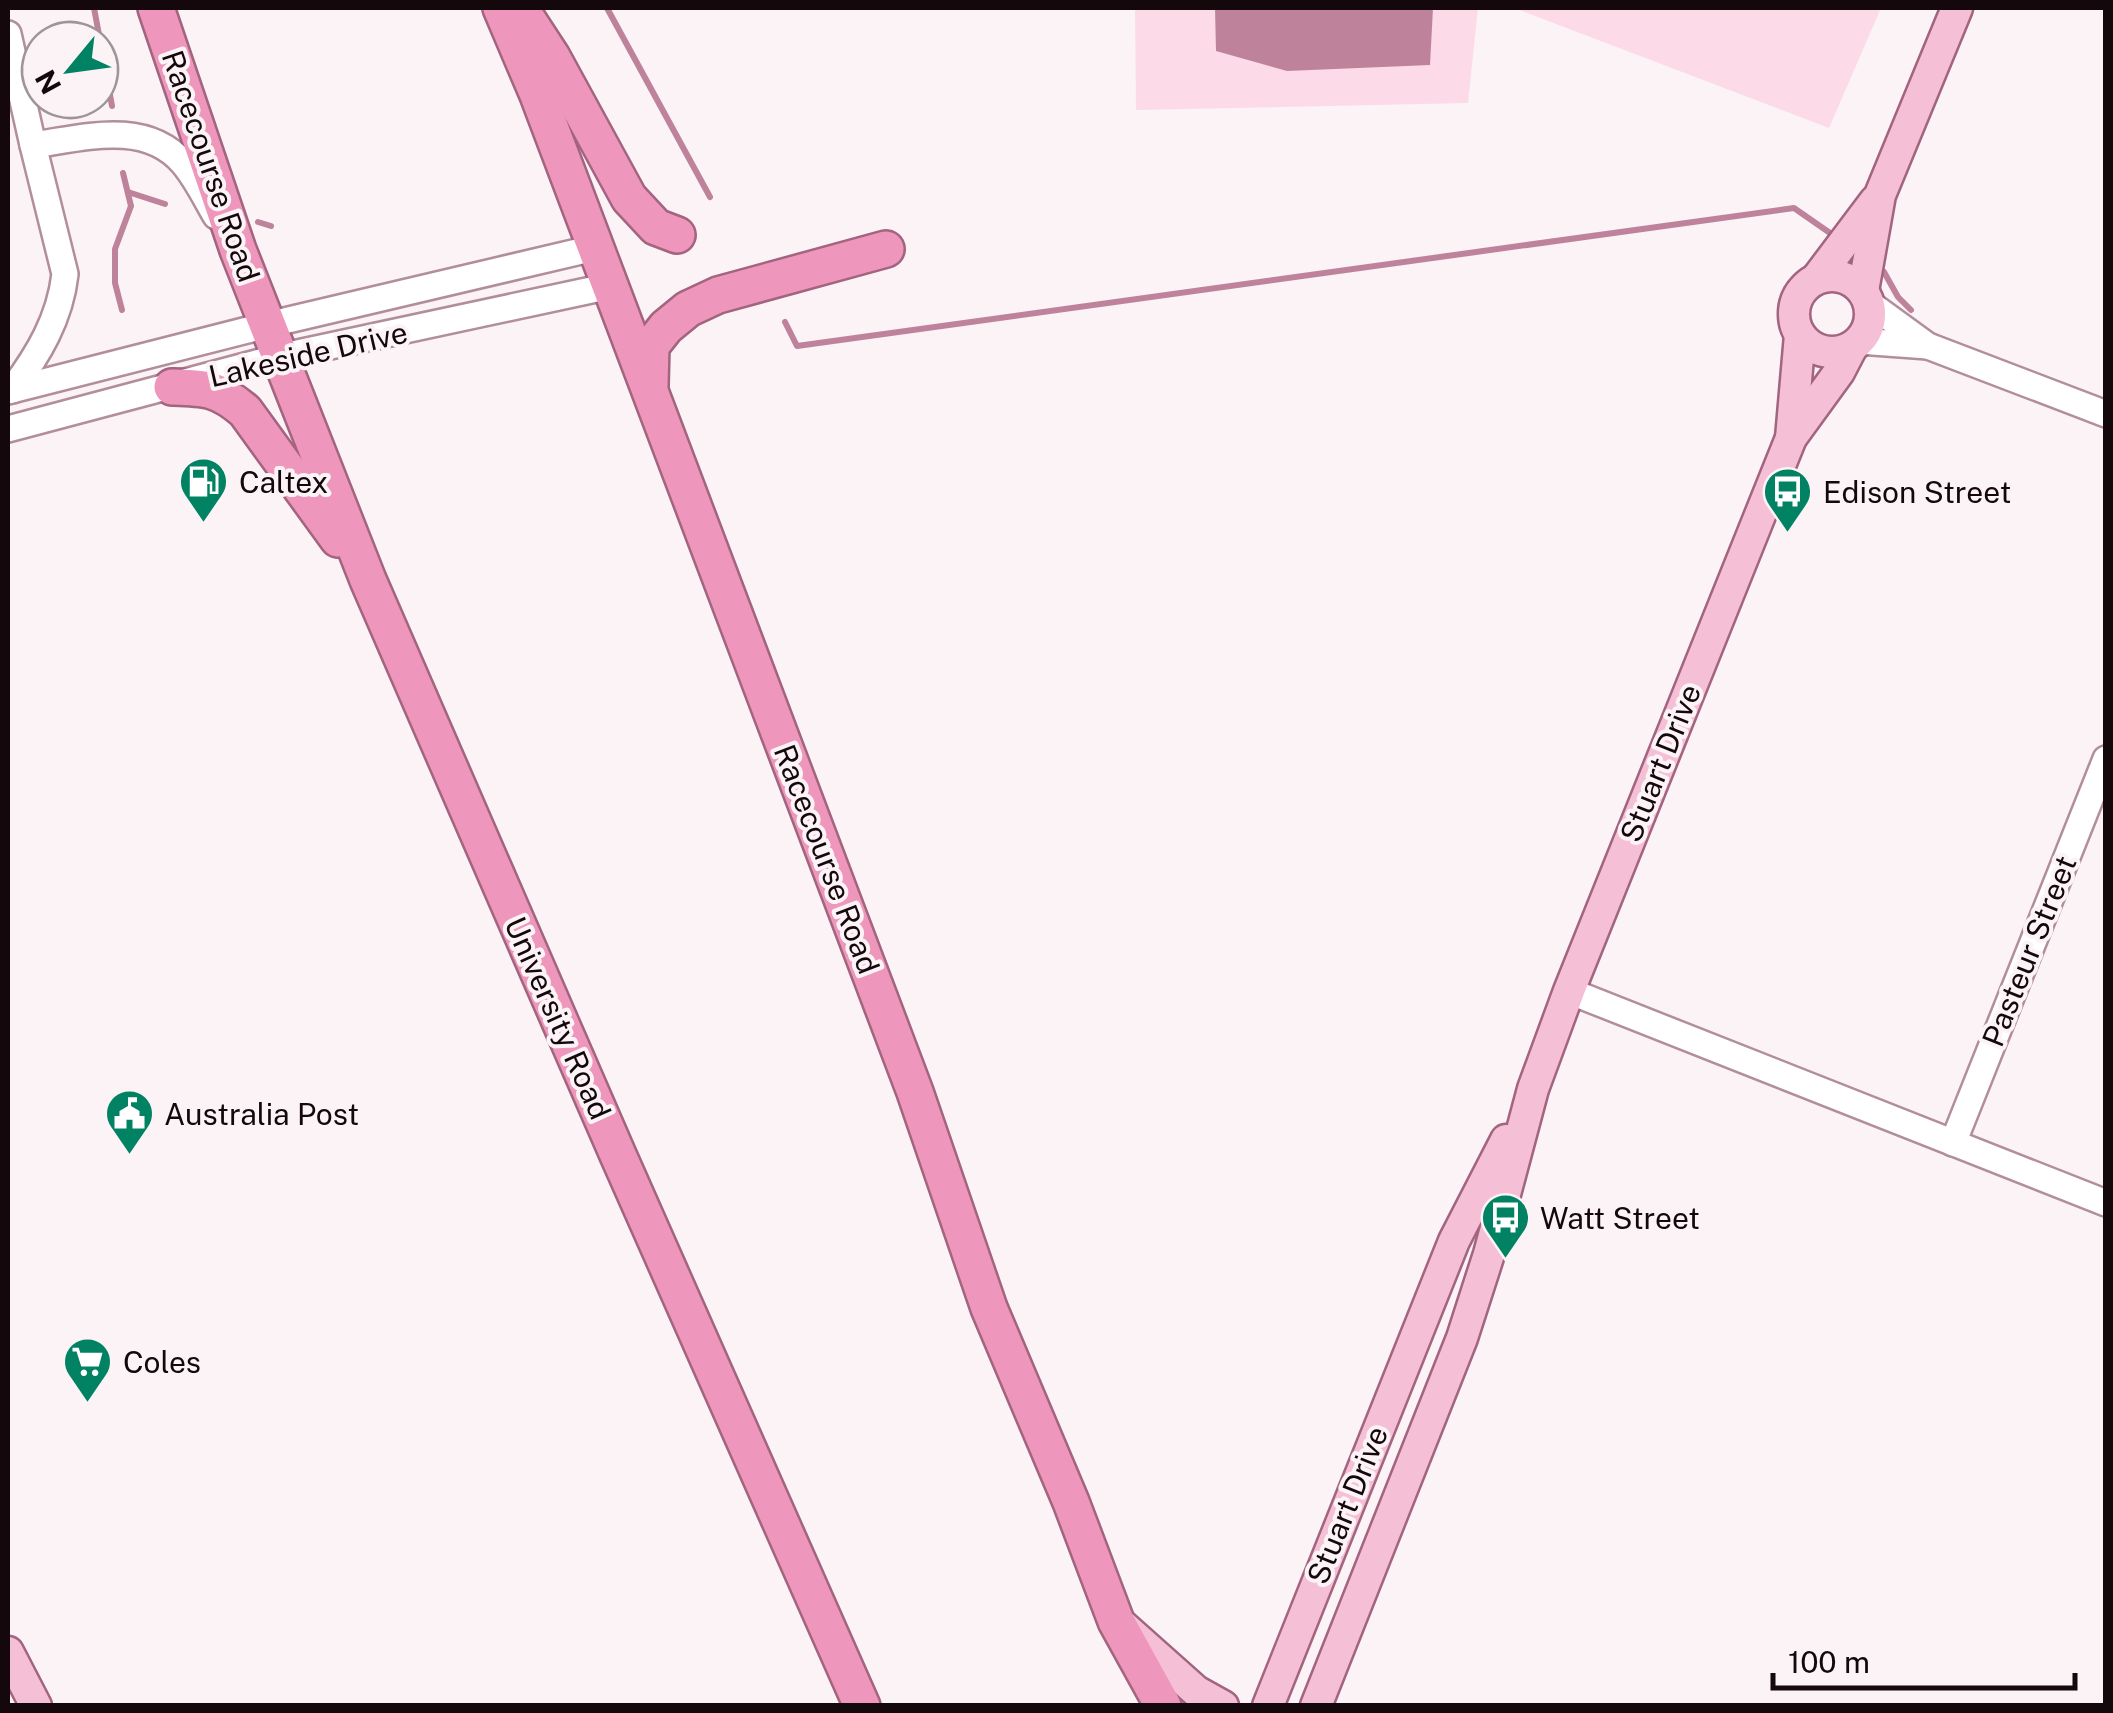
<svg xmlns="http://www.w3.org/2000/svg" width="2113" height="1713" viewBox="0 0 2113 1713" font-family="'Public Sans',sans-serif">
<rect width="100%" height="100%" fill="#fbf3f6"/>
<g fill="#fddae8">
<polygon points="1135,8 1478,8 1468,103 1136,110"/>
<polygon points="1514,8 1881,8 1829,128"/>
</g>
<polygon fill="#be839b" points="1215,8 1433,8 1430,65 1287,71 1216,51"/>
<g fill="none" stroke-linecap="round" stroke-linejoin="round">
<g stroke="#be839b" stroke-width="6">
<polyline points="94,8 100,40"/>
<polyline points="607,8 710,197"/>
<polyline points="100,40 112,106"/>
<polyline points="128,192 165,204"/>
<polyline points="258,222 271,226"/>
<polyline points="1884,272 1898,297 1911,310"/>
<polyline points="122,310 115,283 115,249 131,206 123,173"/>
<polyline points="785,322 797,346 1794,208 1830,233"/>
</g>
<defs>
<g id="minor">
<path d="M8,34L33,145C83,138 145,119 183,163C196,178 206,199 216,216"/>
<polyline points="1869,303 1928,346 2106,414"/>
<polyline points="1859,341 1928,346"/>
<path d="M12,390C38,355 60,319 65,274L33,145"/>
<polyline points="8,391 267,325 594,248"/>
<polyline points="8,429 279,357 610,286"/>
<polyline points="1569,991 2106,1203"/>
<polyline points="1953,1143 2106,759"/>
</g>
<g id="major">
<circle cx="1832" cy="314" r="38"/>
<polyline points="1817,278 1875,201"/>
<polyline points="1863,291 1880,195 1957,8"/>
<polyline points="1791,438 1800,335"/>
<polyline points="1123,1626 1196,1691 1223,1706"/>
<polyline points="8,1652 36,1706"/>
<polyline points="1268,1706 1454,1241 1506,1140"/>
<polyline points="1316,1706 1462,1338 1489,1254 1533,1089 1569,991 1791,438 1839,372 1852,347"/>
</g>
<g id="highway">
<polyline points="156,8 238,250 368,580 618,1155 862,1706"/>
<polyline points="501,8 538,95 915,1092 989,1308 1071,1502 1116,1621 1163,1706"/>
<polyline points="520,8 552,57 629,198 656,227 677,235"/>
<polyline points="650,385 651,346 666,327 688,309 718,295 886,249"/>
<path d="M172,387C206,388 218,388 245,411L338,539"/>
</g>
</defs>
<use href="#minor" stroke="#b28e9c" stroke-width="30"/>
<use href="#major" stroke="#a2647e" stroke-width="35"/>
<use href="#highway" stroke="#a2647e" stroke-width="40"/>
<use href="#minor" stroke="#fff" stroke-width="25"/>
<use href="#major" stroke="#f5c0d6" stroke-width="30"/>
<use href="#highway" stroke="#ee96bb" stroke-width="35"/>
</g>
<defs>
<symbol id="fuel-pin" viewBox="-11 -11 22 30"><path d="M0 17L-7.5 6A9.5 9.5 0 1 1 7.5 6Z" fill="#008263" stroke="#fbf3f6"/><path d="M-5.5-6h7V0h2V4h1.3V-2.5L3-4.5l.8-.8L6-3V5H2.5V1h-1V6h-7ZM-4.2-4.7v3.2H.2V-4.7Z" fill="#fff"/></symbol>
<symbol id="bus-pin" viewBox="-11 -11 22 30"><path d="M0 17L-7.5 6A9.5 9.5 0 1 1 7.5 6Z" fill="#008263" stroke="#fbf3f6"/><path d="M-5-6H5V4H4V6H2V4H-2V6H-4V4H-5ZM-3.5-4V0h7V-4ZM-3.5 1.2v1.5H-2V1.2ZM2 1.2v1.5H3.5V1.2Z" fill="#fff"/></symbol>
<symbol id="civic-pin" viewBox="-11 -11 22 30"><path d="M0 17L-7.5 6A9.5 9.5 0 1 1 7.5 6Z" fill="#008263" stroke="#fbf3f6"/><path d="M-.6-6.5H3V-4.5H.6V-3L4-1V1h2V6H-6V1h2V-1L-.6-3ZM-1.2 2.5V6h2.4V2.5Z" fill="#fff"/></symbol>
<symbol id="supermarket-pin" viewBox="-11 -11 22 30"><path d="M0 17L-7.5 6A9.5 9.5 0 1 1 7.5 6Z" fill="#008263" stroke="#fbf3f6"/><path d="M-6-5.5h2.5l.6 2H6L4.5 2H-2.5L-4.4-4H-6ZM-1.5 3.2a1.3 1.3 0 1 0 .1 0ZM3 3.2a1.3 1.3 0 1 0 .1 0Z" fill="#fff"/></symbol>
</defs>
<g fill-rule="evenodd">
<use href="#fuel-pin" x="176" y="454" width="55" height="75"/>
<use href="#bus-pin" x="1760" y="464" width="55" height="75"/>
<use href="#civic-pin" x="102" y="1086" width="55" height="75"/>
<use href="#bus-pin" x="1478" y="1190" width="55" height="75"/>
<use href="#supermarket-pin" x="60" y="1334" width="55" height="75"/>
</g>
<g text-anchor="middle" dominant-baseline="central" stroke-width="8" stroke-linejoin="round" paint-order="stroke">
<g font-size="30" fill="#14080d" stroke="#fbf3f6">
<text transform="translate(211 166) rotate(71)">Racecourse Road</text>
<text transform="translate(308 354) rotate(-13)">Lakeside Drive</text>
<text transform="translate(1660 763) rotate(-68)">Stuart Drive</text>
<text transform="translate(827 859) rotate(69)">Racecourse Road</text>
<text transform="translate(2029 951) rotate(-68)">Pasteur Street</text>
<text transform="translate(558 1018) rotate(66)">University Road</text>
<text transform="translate(1347 1505) rotate(-68)">Stuart Drive</text>
</g>
<g font-size="30" fill="#14080d" stroke="#fbf3f6" text-anchor="start">
<text x="239" y="482">Caltex</text>
<text x="1823" y="492">Edison Street</text>
<text x="164" y="1114">Australia Post</text>
<text x="1540" y="1218">Watt Street</text>
<text x="123" y="1362">Coles</text>
</g>
</g>
<rect width="2113" height="1713" fill="none" stroke="#14080d" stroke-width="20"/>
<g transform="translate(70 70) rotate(241)"><circle r="48" fill="#fbf3f6" stroke="#9f9599" stroke-width="2.5"/>
<path d="M0-8L18 38L0 25L-18 38Z" fill="#008263"/>
<text y="-15" font-size="28" font-weight="bold" text-anchor="middle" fill="#14080d">N</text>
</g>
<path d="M1773 1673v15h302v-15" fill="none" stroke="#14080d" stroke-width="5"/>
<text x="1788" y="1673" font-size="30" fill="#14080d" stroke="#fbf3f6" stroke-width="8" paint-order="stroke">100 m</text>
</svg>
